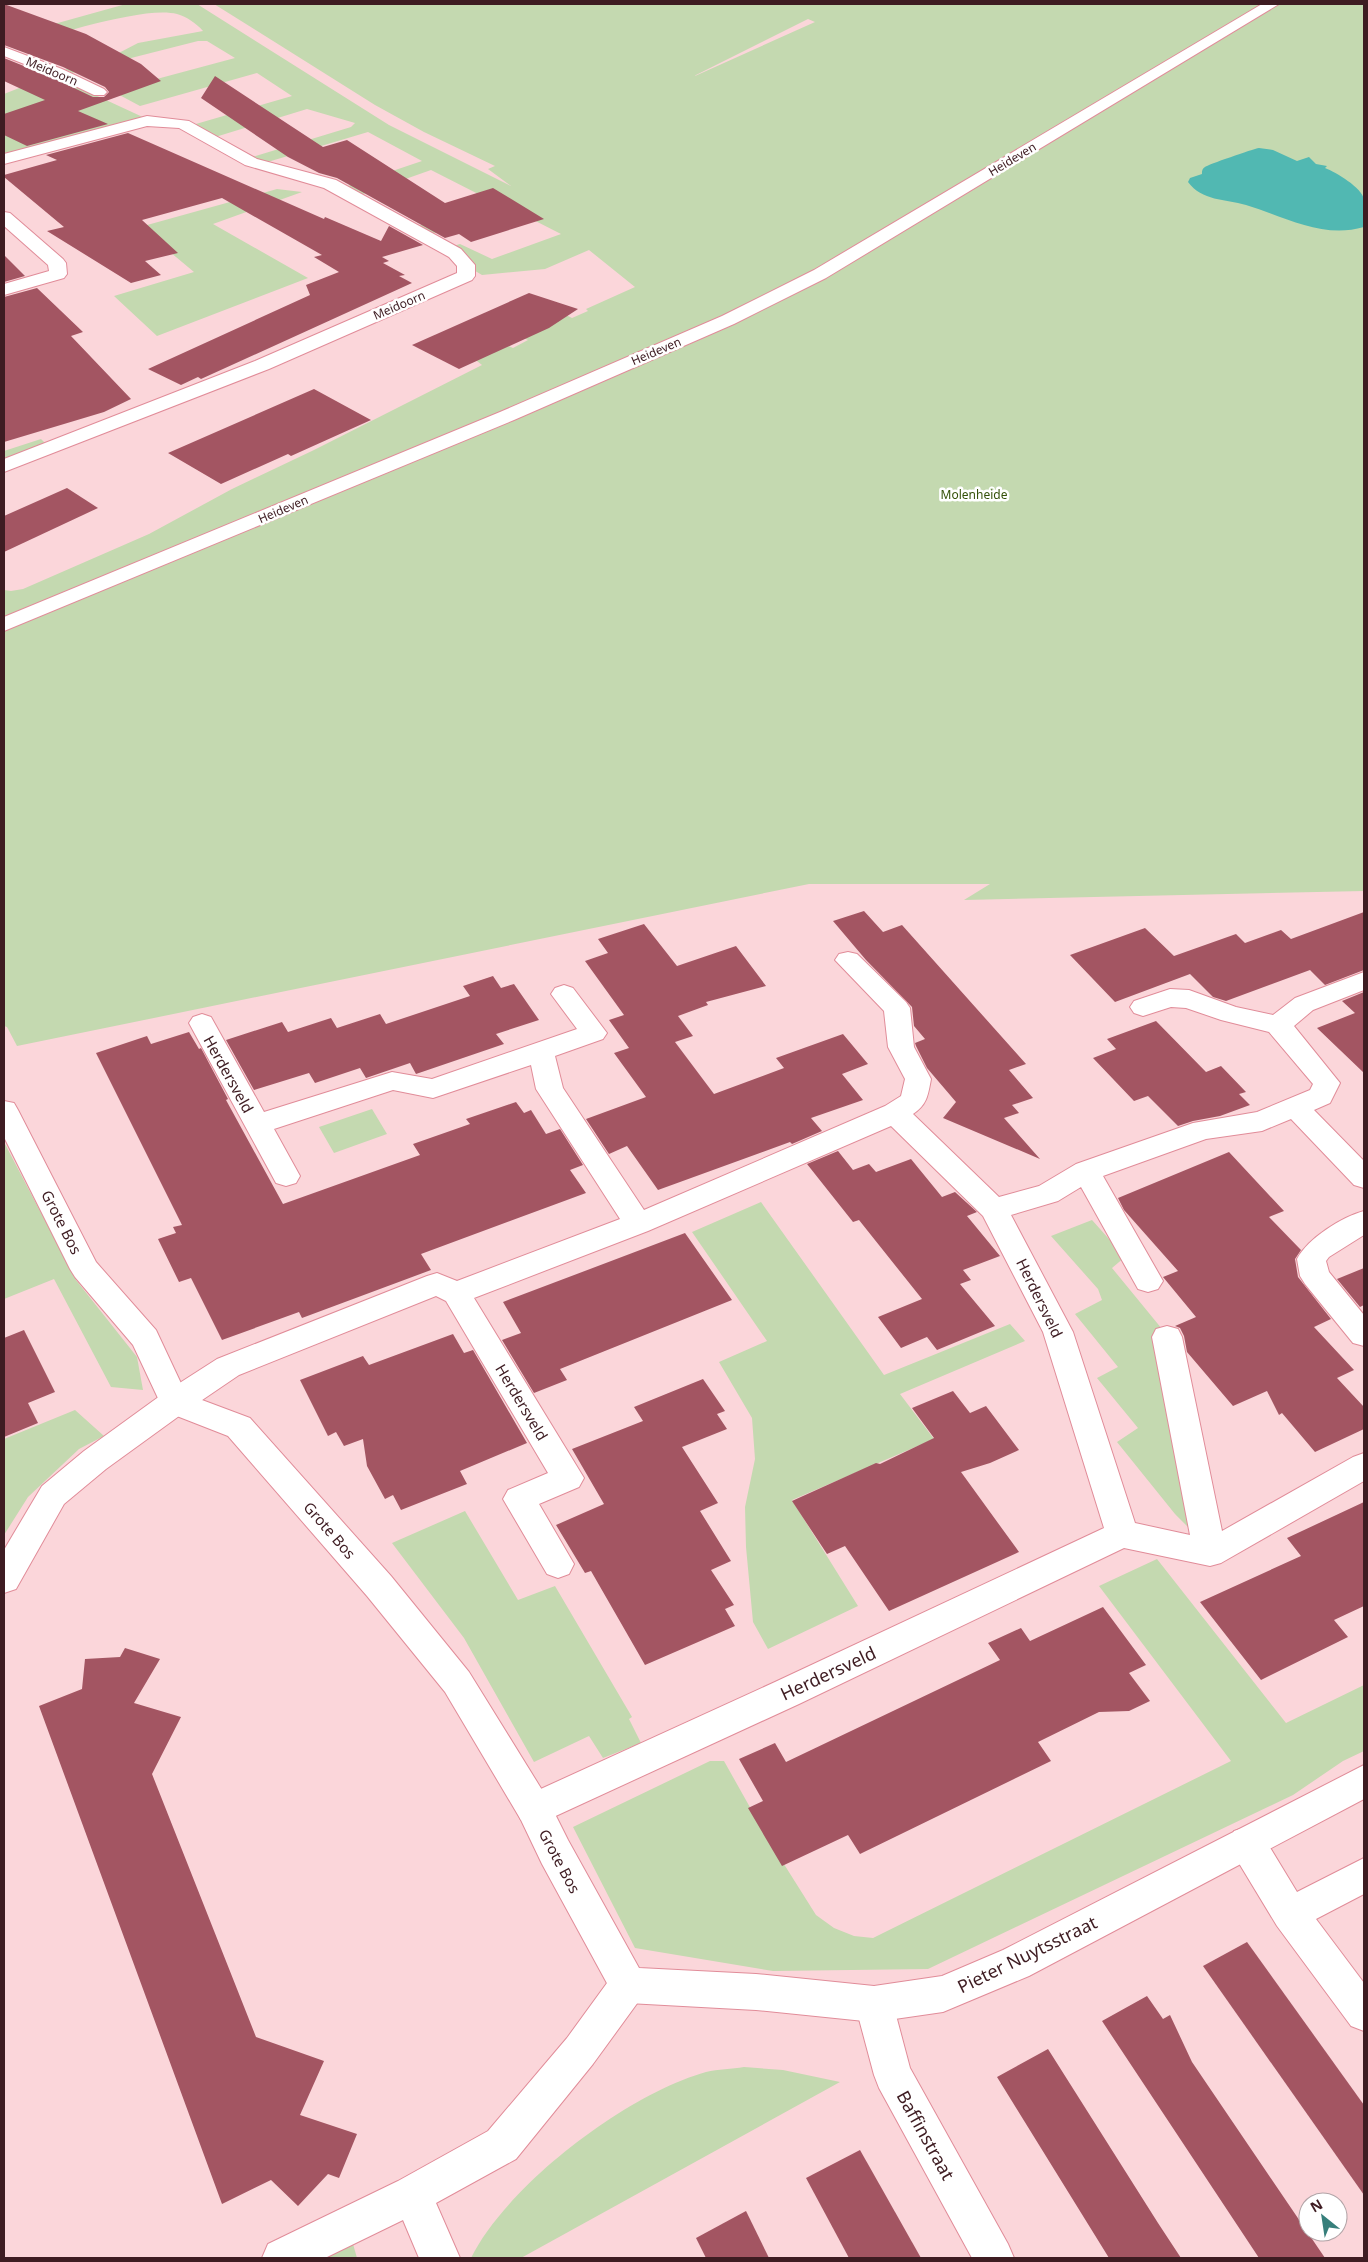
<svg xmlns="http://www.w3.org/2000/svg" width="1368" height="2262" viewBox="0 0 1368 2262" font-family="'Noto Sans',sans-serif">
<rect width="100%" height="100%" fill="#fbd6da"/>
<g fill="#c4d9b0" fill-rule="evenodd">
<path d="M126,4H197L389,125L511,186L488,169L495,166L424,132L375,105L214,4H1364V891L964,900L990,884H809L17,1046L7,1027L4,1026V590L11,591L23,589L149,534L232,489L314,450L482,365L463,350L490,338L513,348L528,340L506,330L550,307L572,318L588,311L586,309L635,287L589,250L545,269L482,275L440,250L460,244L492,259L561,234L506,206L418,239L404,231L490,200L431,170L346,200L330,192L422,161L368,132L261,164L249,158L351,127L355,123L307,109L212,138L189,126L292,96L257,73L140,106L112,91L235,58L207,41H198L72,73L65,69L113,56L138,43L203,31C196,23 187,17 177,14C145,5 49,37 13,46L4,43V38ZM808,19L815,22L695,76L696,75Z"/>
<polygon points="52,75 147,119 4,155 4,94"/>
<polygon points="277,189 302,192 213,224 308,278 157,336 114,296 194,272 140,227"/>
<polygon points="41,439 51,449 4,469 4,451"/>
<polygon points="372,1109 387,1134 334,1153 319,1127"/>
<polygon points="4,1142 76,1280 137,1357 143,1390 111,1387 54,1279 4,1299"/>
<polygon points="761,1202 884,1375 1010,1324 1025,1341 900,1394 934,1439 792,1500 858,1606 768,1649 753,1622 746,1547 745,1507 755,1459 752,1418 719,1362 767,1341 692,1232"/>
<polygon points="1092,1220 1125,1257 1112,1268 1162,1329 1190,1529 1175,1514 1117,1442 1138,1428 1097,1378 1118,1367 1075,1314 1102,1300 1098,1289 1051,1236"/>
<polygon points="75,1410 104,1436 79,1449 28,1497 4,1535 4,1439"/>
<polygon points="465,1511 518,1600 555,1586 632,1717 629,1719 641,1743 603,1758 589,1736 534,1762 464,1638 392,1543"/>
<polygon points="1157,1559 1286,1723 1364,1685 1364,1751 1343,1761 1293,1795 928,1969 773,1971 635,1948 573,1827 710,1761 724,1761 765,1834 816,1915 834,1928 854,1936 873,1938 1231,1761 1099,1586"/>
<path d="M744,2067L783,2070L840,2082L521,2258H471C507,2185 627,2094 706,2072C718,2069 732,2069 744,2067Z"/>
<polygon points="353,2244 357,2258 324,2258"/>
</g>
<path fill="#51b8b2" d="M1259,148L1273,150L1297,161L1309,157L1316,164L1327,166L1325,168C1336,172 1362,188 1364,199C1366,208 1364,218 1364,227C1322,239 1286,217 1246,205C1225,199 1202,201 1188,182L1190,178L1202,174C1202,171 1202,169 1205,167C1207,165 1253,149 1259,148Z"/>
<g fill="#a35562">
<polygon points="4,4 86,34 141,64 161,81 78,111 108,124 27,146 4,135 4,114 45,100 4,81 4,58 51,77 93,97 104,97 109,92 105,87 63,67 4,45"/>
<polygon points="215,76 323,147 347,140 445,203 493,188 544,219 471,242 459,234 445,238 337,178 319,173 288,157 201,98"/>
<polygon points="128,133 324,219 325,217 381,241 389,226 423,245 382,257 389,261 383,263 405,275 399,276 412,283 201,379 198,377 181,385 148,369 310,295 306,285 339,272 314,257 322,255 222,198 142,220 178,253 145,261 161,275 131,283 47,231 64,227 4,177 4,175 57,160 46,155"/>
<polygon points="4,255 25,276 4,282"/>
<polygon points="37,288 83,332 71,336 131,399 104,412 4,442 4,297"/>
<polygon points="529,293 578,309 549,328 459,369 412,345"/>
<polygon points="314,389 371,420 291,456 288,454 221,484 168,453"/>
<polygon points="67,488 98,508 4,552 4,516"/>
<polygon points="864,911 883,932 902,925 1026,1064 1009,1070 1033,1098 1012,1105 1019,1113 1004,1118 1040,1159 943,1118 956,1102 927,1068 916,1046 915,1043 925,1039 914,1026 912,1007 866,960 833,921"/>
<polygon points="1364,912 1364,970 1325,985 1310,970 1226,1001 1213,997 1190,974 1115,1002 1070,955 1145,928 1174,956 1236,934 1245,943 1281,930 1291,939"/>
<polygon points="644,924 677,966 736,946 766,986 706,1002 708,1005 678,1016 693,1036 675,1042 714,1094 784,1068 776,1058 843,1034 868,1064 842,1074 863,1100 811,1118 822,1131 792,1144 790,1142 658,1190 627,1146 609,1154 586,1119 646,1097 614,1053 629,1048 609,1020 624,1015 585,961 608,953 598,939"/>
<polygon points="493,976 501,988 514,984 539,1020 496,1034 504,1044 416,1074 410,1063 366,1078 360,1068 315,1083 309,1073 254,1090 226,1040 282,1022 288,1032 331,1018 337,1028 380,1014 386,1024 470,996 463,986"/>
<polygon points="1364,992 1364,1073 1317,1028 1355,1013 1342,1001"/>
<polygon points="1156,1021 1206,1072 1221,1066 1246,1092 1239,1094 1250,1105 1220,1116 1193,1121 1178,1126 1148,1096 1134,1101 1093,1058 1116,1049 1107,1039"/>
<polygon points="189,1032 199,1049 201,1048 228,1099 226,1100 283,1204 420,1155 413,1144 470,1124 466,1119 516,1102 524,1113 531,1110 546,1134 560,1129 583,1165 570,1170 586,1193 421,1254 431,1270 302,1318 299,1312 222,1340 191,1278 179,1282 158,1239 176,1233 173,1227 182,1225 96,1053 147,1036 151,1044"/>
<polygon points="838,1151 853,1170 869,1164 876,1172 911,1159 942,1197 955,1192 977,1212 967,1216 1000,1256 963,1270 971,1280 960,1284 995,1326 937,1350 927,1337 901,1348 878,1317 922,1299 859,1220 853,1222 807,1164"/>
<polygon points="1229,1152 1284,1211 1269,1217 1301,1250 1295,1259 1298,1277 1331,1319 1314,1327 1354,1370 1337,1378 1364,1407 1364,1429 1315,1452 1282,1413 1279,1415 1267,1391 1233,1406 1187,1352 1184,1336 1180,1328 1175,1326 1196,1317 1163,1277 1178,1271 1124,1210 1118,1198"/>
<polygon points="685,1233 732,1300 560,1369 567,1380 534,1393 502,1340 521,1333 503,1302"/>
<polygon points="1364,1268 1364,1305 1360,1307 1337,1279"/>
<polygon points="24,1330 55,1392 28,1403 38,1423 4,1437 4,1338"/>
<polygon points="453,1334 464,1353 473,1350 527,1443 460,1471 467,1484 401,1510 393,1495 385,1499 367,1466 363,1439 344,1446 336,1432 328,1436 300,1380 363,1356 369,1365"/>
<polygon points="703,1379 725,1411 717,1414 727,1429 682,1447 718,1503 700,1511 731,1561 711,1570 734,1605 725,1609 735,1626 645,1665 591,1571 585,1573 556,1525 604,1504 572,1449 643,1421 634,1407"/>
<polygon points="953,1391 970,1413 986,1406 1019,1450 990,1463 961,1472 1019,1552 889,1611 845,1546 827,1554 792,1501 876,1463 880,1464 934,1438 912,1408"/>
<polygon points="1364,1502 1364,1606 1334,1620 1348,1637 1261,1680 1200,1602 1301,1556 1287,1538"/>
<polygon points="1103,1607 1146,1665 1129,1673 1150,1701 1129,1711 1099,1712 1038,1742 1051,1761 860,1854 848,1835 782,1866 748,1808 763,1801 739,1759 775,1743 786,1762 1000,1660 988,1643 1021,1628 1030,1641"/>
<polygon points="125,1648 160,1659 134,1703 181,1717 152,1774 256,2037 324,2061 300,2115 357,2134 339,2178 328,2174 298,2206 271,2180 222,2204 39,1706 82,1689 85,1659 120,1657"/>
<polygon points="1247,1942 1364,2105 1364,2195 1203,1966"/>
<polygon points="1147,1996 1163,2019 1170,2015 1192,2062 1325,2258 1259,2258 1102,2021"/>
<polygon points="1048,2049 1158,2223 1181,2258 1109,2258 997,2077"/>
<polygon points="860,2150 886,2196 921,2258 849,2258 806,2178"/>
<polygon points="746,2211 769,2258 706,2258 696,2238"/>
</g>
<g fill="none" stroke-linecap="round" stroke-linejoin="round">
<defs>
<g id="minor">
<polygon points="1262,4 1279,4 826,278 734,324 514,420 4,631 4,617 500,412 722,316 814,270"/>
<polygon points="4,47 62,69 104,89 107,92 104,95 94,95 52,75 4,56"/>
<polygon points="147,116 189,121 257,159 336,180 461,249 475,265 475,276 472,280 269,369 4,472 4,459 255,361 457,273 457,266 449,257 324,188 245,165 179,128 147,126 4,164 4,154"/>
<polygon points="4,212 10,213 63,259 66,263 67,274 64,278 4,295 4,284 49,271 48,265 4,226"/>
<path d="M848,952L857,954L906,1002L910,1008L914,1047L931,1079C928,1095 927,1105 913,1114L999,1197L1039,1186L1076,1164L1193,1123L1257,1112L1310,1090L1313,1084L1269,1032L1221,1020L1186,1008L1171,1007L1143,1016L1134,1013L1130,1007L1134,1001L1170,989L1189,990L1236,1007L1273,1015L1295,998L1364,972V990L1313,1010L1294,1026L1340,1083L1330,1103L1314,1110L1364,1161V1188L1354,1185L1291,1119L1262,1131L1206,1139L1103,1176L1163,1281L1158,1289L1148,1292L1138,1289L1081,1187L1058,1201L1011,1215L1073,1332L1135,1523L1190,1535L1152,1337L1156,1329L1167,1326L1178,1329L1182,1337L1222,1531L1353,1457L1364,1453V1481L1221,1563L1210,1566L1124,1548L799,1704L547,1820L534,1825L521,1820L516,1809L521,1798L775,1682L1104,1528L1043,1332L983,1216L891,1126L648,1231L474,1298L584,1478L579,1487L539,1504L574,1564L569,1574L558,1578L547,1574L503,1499L508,1490L548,1473L446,1301L436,1296L239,1375L186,1411L106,1469L64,1504L16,1589L4,1593V1550L42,1486L84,1451L164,1393L217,1359L427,1276L437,1273L457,1281L620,1219L536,1089L531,1065L433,1098L393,1090L274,1129L300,1176L296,1183L286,1186L276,1183L189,1023L193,1017L202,1014L211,1017L264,1112L392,1072L432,1079L577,1029L551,994L555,988L564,985L573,988L607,1033L603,1039L555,1056L563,1088L644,1210L885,1106L901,1096L905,1079L888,1047L884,1011L835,960L839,954Z"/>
<path d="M1364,1211V1235L1329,1257L1326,1261L1329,1272L1364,1315V1346L1353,1343L1305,1284L1300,1276L1297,1259C1308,1238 1342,1217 1364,1211Z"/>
<polygon points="1247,1827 1260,1831 1297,1892 1364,1858 1364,1894 1316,1919 1364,1983 1364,2031 1351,2026 1277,1926 1234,1855 1229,1843 1234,1831"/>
<polygon points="628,1967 641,1972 647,1985 641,1998 593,2064 516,2159 436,2203 460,2258 419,2258 403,2220 325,2258 262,2258 268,2244 398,2181 488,2131 567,2038 615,1972"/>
<polygon points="874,1986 887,1991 893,2004 910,2068 1008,2244 1014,2258 972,2258 879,2088 874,2075 855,2004 861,1991"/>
</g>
<polygon id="tertiary" points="4,1101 14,1103 18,1110 96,1262 156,1330 186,1394 250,1418 391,1576 469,1672 547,1798 568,1840 639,1968 756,1974 874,1986 942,1976 1003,1950 1364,1765 1364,1799 1029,1976 943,2012 874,2022 756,2010 628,2003 615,1998 542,1864 521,1820 445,1692 367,1596 228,1436 164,1411 133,1345 75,1277 70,1269 4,1137"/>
</defs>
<use href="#minor" stroke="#e18c99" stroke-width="2"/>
<use href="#tertiary" stroke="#e18c99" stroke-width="2"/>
<use href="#minor" fill="#fff" fill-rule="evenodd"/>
<use href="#tertiary" fill="#fff" fill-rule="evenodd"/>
</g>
<g text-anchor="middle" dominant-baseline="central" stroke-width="5" stroke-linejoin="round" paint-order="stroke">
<g font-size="12" fill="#3e1c22" stroke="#fff">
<text transform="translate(52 71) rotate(23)">Meidoorn</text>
<text transform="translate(1012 159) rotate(-31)">Heideven</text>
<text transform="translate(399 305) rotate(-23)">Meidoorn</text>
<text transform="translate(656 351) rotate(-23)">Heideven</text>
<text transform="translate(283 509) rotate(-23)">Heideven</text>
</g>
<g font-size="12" fill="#345109" stroke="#fff">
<text x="974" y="494">Molenheide</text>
</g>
<g font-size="15" fill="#3e1c22" stroke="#fff">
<text transform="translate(229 1074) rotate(61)">Herdersveld</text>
<text transform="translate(62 1222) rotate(63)">Grote Bos</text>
<text transform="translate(1040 1298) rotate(64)">Herdersveld</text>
<text transform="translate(522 1402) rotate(59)">Herdersveld</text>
<text transform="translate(330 1530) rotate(49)">Grote Bos</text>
<text transform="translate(560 1861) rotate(62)">Grote Bos</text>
</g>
<g font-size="18" fill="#3e1c22" stroke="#fff">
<text transform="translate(828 1673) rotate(-25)">Herdersveld</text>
<text transform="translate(1027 1954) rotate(-26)">Pieter Nuytsstraat</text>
<text transform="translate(926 2135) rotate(61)">Baffinstraat</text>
</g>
</g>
<rect width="1368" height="2262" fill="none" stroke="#3e1c22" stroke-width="10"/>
<g transform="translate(1323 2217) rotate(330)"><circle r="24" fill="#ffffff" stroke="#b2a4a7"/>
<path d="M0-4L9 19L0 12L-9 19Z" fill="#377f7b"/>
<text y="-8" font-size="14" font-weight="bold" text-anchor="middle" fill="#3e1c22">N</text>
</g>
</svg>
